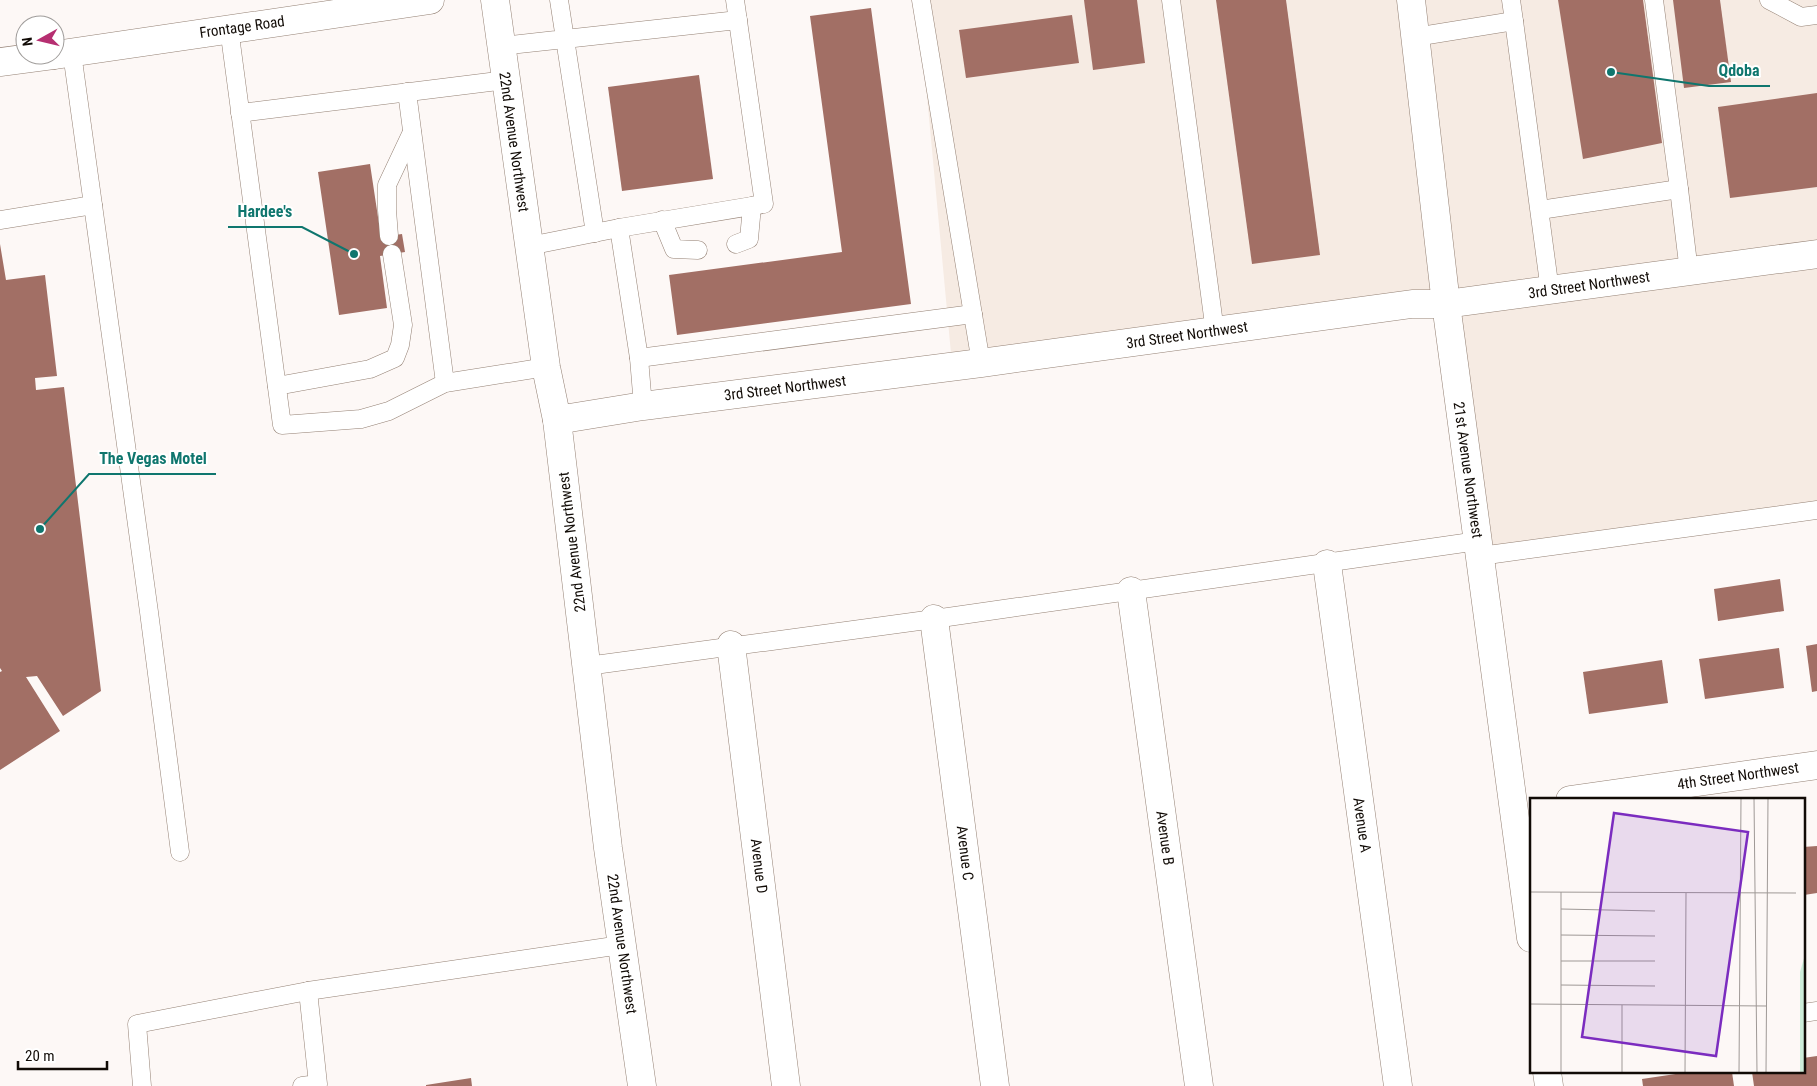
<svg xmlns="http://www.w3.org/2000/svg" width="1817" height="1086" viewBox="0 0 1817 1086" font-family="'Roboto Condensed',sans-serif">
<rect width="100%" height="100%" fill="#fdf8f6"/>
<polygon fill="#f6ebe3" points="918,0 1817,0 1817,509 1481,556 1449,302 952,364"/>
<g fill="#a26f65">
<polygon points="1084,0 1137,0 1145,63 1093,70"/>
<polygon points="1216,0 1286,0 1320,255 1252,264"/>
<polygon points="1558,0 1643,0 1662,143 1583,159"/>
<polygon points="1673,0 1720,0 1731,82 1684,88"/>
<polygon points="871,8 911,304 677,335 669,275 842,252 810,16"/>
<polygon points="1072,15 1079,63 966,78 959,30"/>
<polygon points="699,75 713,179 622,191 608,87"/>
<polygon points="1817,93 1817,187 1730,198 1718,107"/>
<polygon points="370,164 381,237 402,234 405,252 380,256 387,308 339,315 318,172"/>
<polygon points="0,244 6,280 45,275 57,376 35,378 36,390 64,387 101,691 63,716 37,676 26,677 60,731 0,770 0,672 2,671 0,668"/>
<polygon points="1780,579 1784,611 1718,621 1714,589"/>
<polygon points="1817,644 1817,691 1812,692 1806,646"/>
<polygon points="1779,648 1784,688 1705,699 1699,659"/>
<polygon points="1662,660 1668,703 1589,714 1583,672"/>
<polygon points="1817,846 1817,893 1804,895 1803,847"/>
<polygon points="1817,1056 1817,1086 1754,1086 1752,1072 1803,1072 1803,1058"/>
<polygon points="1689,1072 1732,1072 1734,1086 1643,1086 1642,1079"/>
<polygon points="471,1078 472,1086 426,1086 426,1085"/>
</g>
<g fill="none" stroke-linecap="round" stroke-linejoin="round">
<defs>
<g id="service">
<polyline points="921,0 981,363"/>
<polyline points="1171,0 1215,332"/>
<polyline points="1654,0 1679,189"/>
<polyline points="1769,0 1801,17 1817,15"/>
<polyline points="1514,21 1550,291"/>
<polyline points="229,28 282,425 361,419 389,411 445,383 546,367"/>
<polyline points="1415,37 1514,21 1511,0"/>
<polyline points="501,46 565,39 559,0"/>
<polyline points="407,92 445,383"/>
<polyline points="240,113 506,80"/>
<polyline points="93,205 149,612 180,852"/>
<polyline points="1540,210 1679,189 1689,272"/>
<polyline points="0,220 93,205 72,53"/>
<polyline points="662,220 674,249 698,250"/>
<polyline points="619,228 639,358 643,406"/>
<polyline points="595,233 565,39 738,20"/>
<polyline points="389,236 387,210 387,185 412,132"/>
<polyline points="736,244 749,239 752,206"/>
<polyline points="529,246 619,228 764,204 735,0"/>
<polyline points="639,358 973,314"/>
<polyline points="277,386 370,369 395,358 400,345 403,325 392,254"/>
<polyline points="1480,556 1817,510"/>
<polyline points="587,666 934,619 1478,541"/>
<polyline points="1803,1013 1817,1011"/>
<polyline points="142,1086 137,1024 308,991 621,945"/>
<polyline points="302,1086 318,1084 308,991"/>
</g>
<g id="minor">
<polyline points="495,0 546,367 557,420 608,848 642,1086"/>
<polyline points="55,55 430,0"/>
<polyline points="0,62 53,55"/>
<polyline points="557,420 643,406 981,363 1412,304 1446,304 1817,254"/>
<polyline points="1327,564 1398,1086"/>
<polyline points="1131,591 1199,1086"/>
<polyline points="934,619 995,1086"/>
<polyline points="731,645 786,1086"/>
<polyline points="1570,800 1817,765"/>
</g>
<g id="tertiary">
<polyline points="1411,0 1446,304 1531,938"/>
<polyline points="1547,1072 1549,1086"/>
</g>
</defs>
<use href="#service" stroke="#948174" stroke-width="19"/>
<use href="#minor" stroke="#948174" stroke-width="29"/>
<use href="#tertiary" stroke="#948174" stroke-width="29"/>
<use href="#service" stroke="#fff" stroke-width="18"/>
<use href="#minor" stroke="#fff" stroke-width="28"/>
<use href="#tertiary" stroke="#fff" stroke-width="28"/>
</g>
<g text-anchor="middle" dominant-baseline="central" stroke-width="4" stroke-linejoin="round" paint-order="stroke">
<g font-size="15" fill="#110b06" stroke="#fff">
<text transform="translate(242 27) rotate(-8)">Frontage Road</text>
<text transform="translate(514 142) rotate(82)">22nd Avenue Northwest</text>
<text transform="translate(1589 285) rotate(-8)">3rd Street Northwest</text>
<text transform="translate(1187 335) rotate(-8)">3rd Street Northwest</text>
<text transform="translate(785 388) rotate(-7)">3rd Street Northwest</text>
<text transform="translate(1468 470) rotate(82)">21st Avenue Northwest</text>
<text transform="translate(572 542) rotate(-97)">22nd Avenue Northwest</text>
<text transform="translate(1738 776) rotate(-8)">4th Street Northwest</text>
<text transform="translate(1362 825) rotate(82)">Avenue A</text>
<text transform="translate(1165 838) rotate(82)">Avenue B</text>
<text transform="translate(965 853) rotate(83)">Avenue C</text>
<text transform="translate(759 866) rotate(83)">Avenue D</text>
<text transform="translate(622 944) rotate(82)">22nd Avenue Northwest</text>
</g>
</g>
<g transform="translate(1530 798)">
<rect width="275" height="275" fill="#fdf8f6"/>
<path d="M275,157V275H270V174Z" fill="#cdedd9"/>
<path fill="none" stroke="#9f9996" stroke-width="1" d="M224,0L227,275M0,94L266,95M31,111L125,113M31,137L125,138M31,163H125M31,187L125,188M0,206L236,208M92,207V275M31,275V94M155,275L156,95M209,275L211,0M236,275L238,0"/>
<path fill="#7b2cbf" fill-opacity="0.15" stroke="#7b2cbf" stroke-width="2.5" d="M84,15L218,34L186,258L52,239Z"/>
<rect width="275" height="275" fill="none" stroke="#110b06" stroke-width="2.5"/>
</g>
<path fill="none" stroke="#0f766e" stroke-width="2" d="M1611 72L1709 86H1770M354 254L302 227H228M40 529L89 474H216"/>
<g fill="#0f766e" stroke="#fff" stroke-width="2">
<circle cx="1611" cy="72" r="5"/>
<circle cx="354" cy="254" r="5"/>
<circle cx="40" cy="529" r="5"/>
</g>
<g font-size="16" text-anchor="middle" font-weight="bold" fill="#0f766e" stroke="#fff" stroke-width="4" stroke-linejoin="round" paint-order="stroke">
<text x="1739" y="76">Qdoba</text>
<text x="265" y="217">Hardee's</text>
<text x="153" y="464">The Vegas Motel</text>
</g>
<g transform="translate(40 40) rotate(262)"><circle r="24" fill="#ffffff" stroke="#a09d9b"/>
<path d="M0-4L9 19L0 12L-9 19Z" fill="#b62f71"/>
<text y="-8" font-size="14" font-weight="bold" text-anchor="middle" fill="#110b06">N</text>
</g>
<path d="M18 1061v8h89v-8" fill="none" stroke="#110b06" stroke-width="2.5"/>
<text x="25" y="1061" font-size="15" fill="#110b06" stroke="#ffffff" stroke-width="4" paint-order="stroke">20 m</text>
</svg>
